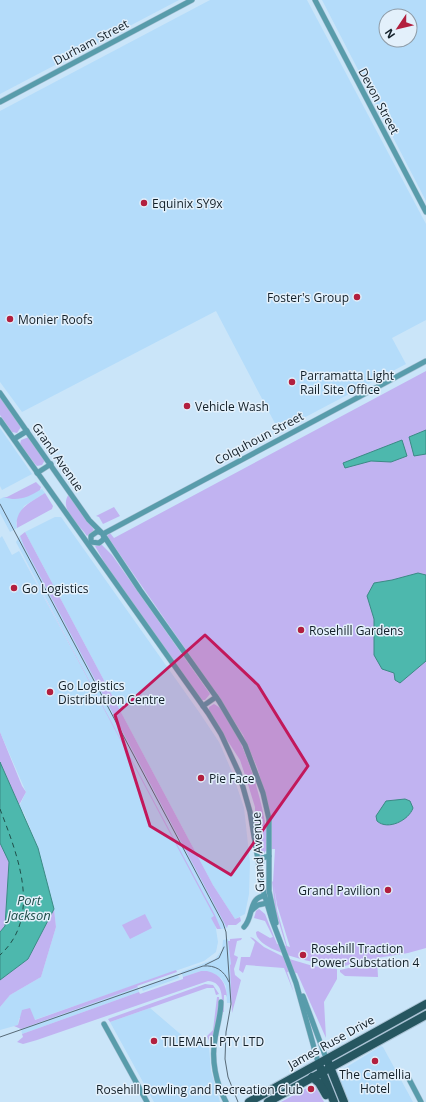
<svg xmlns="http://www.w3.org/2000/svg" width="426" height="1102" viewBox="0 0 426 1102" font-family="'Open Sans',sans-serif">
<rect width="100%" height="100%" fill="#cae5f9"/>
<g fill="#b4dcfa" fill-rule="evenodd">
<polygon points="0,0 179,0 0,94"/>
<polygon points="210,0 307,0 426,224 426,320 392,338 406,364 279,431 216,311 22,412 0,382 0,111"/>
<path d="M322,0H426V201ZM386,16H410V40H386Z"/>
<polygon points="0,428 32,474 2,490 0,486"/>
<polygon points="42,489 45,493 24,506 16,523 17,528 10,532 0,513 0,499 4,497 13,499 21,498"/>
<polygon points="55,517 61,517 199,712 219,742 232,772 244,808 250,863 249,894 245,914 235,919 213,885 25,532"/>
<polygon points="2,536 12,555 19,551 200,888 214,916 218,942 216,952 204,961 34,1020 19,1018 18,1025 0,1030 0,1007 10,995 41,977 56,927 54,909 38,848 24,813 19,807 26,792 0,732 0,538"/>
<polygon points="20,536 225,923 227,928 221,929 16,542"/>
<polygon points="228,939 231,964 230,965 233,1003 227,1003 226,986 221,978 215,974 201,971 183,977 181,972 215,959 222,950 223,940"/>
<polygon points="178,974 179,978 143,991 141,987"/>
<polygon points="138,987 139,992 22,1034 21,1029"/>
<polygon points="150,1008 185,1038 209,1047 211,1071 220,1102 154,1102 110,1022"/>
<polygon points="381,1046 383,1047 413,1102 349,1102 339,1077 342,1075 340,1071"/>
</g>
<g fill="#c1b3f1" fill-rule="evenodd">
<path d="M426,371V948L408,953L377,958L378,977L345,976L340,972V970L353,967L376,965V962L352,964L341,967L340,963H343L346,959L327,960L335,961L337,967C321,964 256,952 256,932L258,931L270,938L273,937L265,921L254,918L256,911L259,909L265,914L277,944L286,946L275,909L272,881L273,882L275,849H272L267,801L257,767L243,735L216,693L107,536L110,533L114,538ZM274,886L277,905L290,947L287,946L277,910Z"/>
<polygon points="0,396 21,427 17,433 12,432 0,415"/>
<polygon points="29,437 45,460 42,465 37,466 35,464 20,444 21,440"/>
<path d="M36,482L41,487L40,490C29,497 17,502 4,497H7Z"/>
<path d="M45,493L53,506L52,509L17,528C14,509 31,502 45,493Z"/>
<path d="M69,494L94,530L87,536C79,524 58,509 69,494Z"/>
<polygon points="114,507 120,516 103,524 99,517 96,516"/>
<polygon points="25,532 213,885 235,919 240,917 241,921 236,925 228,925 227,928 24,546 20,536"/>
<polygon points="16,544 215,915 221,929 217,929 211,918 214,916"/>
<polygon points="102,545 112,555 210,694 205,700 201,700 107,567 95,546"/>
<path d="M214,704C238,714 271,821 267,848C266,852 263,854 260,857L255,824V807L246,778L240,760L209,712V707Z"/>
<polygon points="0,732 22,786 26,792 19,805 0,762"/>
<polygon points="0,843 9,862 5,926 0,932"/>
<polygon points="54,909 56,927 41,977 10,995 0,1007 0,980 28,959"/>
<polygon points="145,914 152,928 130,939 122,925"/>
<polygon points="250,937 253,938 264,947 286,958 313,966 337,969 337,979 324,1002 326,1038 297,973 287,972 294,993 284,968 246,965 243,973 239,970 241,957 250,957 255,942"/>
<polygon points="242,938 241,940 237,941 234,955 238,957 234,969 235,975 241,980 232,1013 230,965 231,964 228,941 230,941 230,939"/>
<polygon points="176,970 177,972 137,986 138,987 21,1029 14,1026 18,1025 22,1010 30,1008 35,1020"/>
<path d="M207,971C221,974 226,984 227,997L226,995H224V1012H222C222,999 224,982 208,981L37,1040L23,1044L17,1042L23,1037L22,1034L139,992L140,994L183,979V977L201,971Z"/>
<polygon points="205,984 213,985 219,994 216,995 214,988 207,988 110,1022 108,1019"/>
<path d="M217,997H219C220,1010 218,1034 210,1043L207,1036L213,1030Z"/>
<polygon points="314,1084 324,1102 281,1102"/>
</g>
<g fill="#4db8ad" stroke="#3b8a85">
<polygon points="426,430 426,454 414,456 409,437"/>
<polygon points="402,440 407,456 391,462 371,461 345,468 343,463"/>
<polygon points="418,573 426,575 426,661 400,683 395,680 394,673 382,669 374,655 374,619 367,596 374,583 392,580"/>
<polygon points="0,762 38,848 54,909 28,959 0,980 0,932 5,926 9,862 0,843"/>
<path d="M405,799L410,801L413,808C409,820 388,831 377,821L376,816L386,801Z"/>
</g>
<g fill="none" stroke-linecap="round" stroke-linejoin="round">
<path stroke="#204f4a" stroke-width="1" stroke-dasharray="5 4" stroke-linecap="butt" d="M0,809C17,854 43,916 0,955"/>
<defs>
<g id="street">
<polyline points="315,0 426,212"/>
<polyline points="0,102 192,0"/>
<polyline points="0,393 89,520 101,532"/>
<polyline points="0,420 208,713 221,734 239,773 250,812 263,890 272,920 296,983 318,1062"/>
<polyline points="14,439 27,431"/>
<polyline points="37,473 51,464"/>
<polygon points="98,531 103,534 104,539 99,543 91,542 91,536"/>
<polyline points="103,534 426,361"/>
<polyline points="104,536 140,590 219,701 245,745 263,793 269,819 269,891 276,923"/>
<polyline points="203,706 216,697"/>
<polyline points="261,865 262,858 269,856"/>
<polyline points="252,910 258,905 267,903 269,901"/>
<path d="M244,927C254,917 248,898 264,896"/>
<polyline points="303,996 326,1058"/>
<path d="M221,1002C221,1014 217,1026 215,1039C211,1060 216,1083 226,1102"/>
<polyline points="104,1024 147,1102"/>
<polyline points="409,1079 421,1102"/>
</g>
<g id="primary">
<polyline points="328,1062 344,1102"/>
<polyline points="320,1067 334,1102"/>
<polyline points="312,1077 319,1083 326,1095"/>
<polyline points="249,1102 426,1004"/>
<polyline points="268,1102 426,1015"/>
</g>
</defs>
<use href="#street" stroke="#a9c1d3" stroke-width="6"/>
<use href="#primary" stroke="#a9c1d3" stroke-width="10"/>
<use href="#street" stroke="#589cab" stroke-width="5"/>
<use href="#primary" stroke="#265660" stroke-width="8"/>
<g stroke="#576976" stroke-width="1">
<polyline points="0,504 223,923 226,932 231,1004 226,1032 225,1059 228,1077 238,1102"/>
<polyline points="205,965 219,958 224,947"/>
<path d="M0,1037L203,966C215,965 224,970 229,982"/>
</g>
</g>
<path fill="#c2185b" fill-opacity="0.2" stroke="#c2185b" stroke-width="3" stroke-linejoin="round" d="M205,635L258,685L308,766L231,875L150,826L115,715Z"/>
<g fill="#b21f3e" stroke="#e3f0fb" stroke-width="1.5">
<circle cx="144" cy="203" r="4"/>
<circle cx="357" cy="297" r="4"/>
<circle cx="10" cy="319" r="4"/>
<circle cx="292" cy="382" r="4"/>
<circle cx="187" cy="406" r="4"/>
<circle cx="14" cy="588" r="4"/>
<circle cx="301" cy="630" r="4"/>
<circle cx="50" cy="692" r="4"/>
<circle cx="201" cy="778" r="4"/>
<circle cx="388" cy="890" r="4"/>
<circle cx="303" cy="955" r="4"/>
<circle cx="154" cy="1041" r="4"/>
<circle cx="375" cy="1061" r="4"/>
<circle cx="311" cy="1089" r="4"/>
</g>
<g text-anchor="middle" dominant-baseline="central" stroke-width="3" stroke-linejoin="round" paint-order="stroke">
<g font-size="12" fill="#121f28" stroke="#e3f0fb">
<text transform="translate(91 42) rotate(-28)">Durham Street</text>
<text transform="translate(379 101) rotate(62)">Devon Street</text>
<text transform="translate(259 438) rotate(-28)">Colquhoun Street</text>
<text transform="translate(58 457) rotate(55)">Grand Avenue</text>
<text transform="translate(258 852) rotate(-93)">Grand Avenue</text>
<text transform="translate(331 1042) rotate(-29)">James Ruse Drive</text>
</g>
<g font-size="12" fill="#121f28" stroke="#e3f0fb" text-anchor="start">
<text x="152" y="203">Equinix SY9x</text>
<text x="349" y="297" text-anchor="end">Foster's Group</text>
<text x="18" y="319">Monier Roofs</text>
<text x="300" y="375">Parramatta Light<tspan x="300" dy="14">Rail Site Office</tspan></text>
<text x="195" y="406">Vehicle Wash</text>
<text x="22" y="588">Go Logistics</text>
<text x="309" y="630">Rosehill Gardens</text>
<text x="58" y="685">Go Logistics<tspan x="58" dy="14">Distribution Centre</tspan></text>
<text x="209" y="778">Pie Face</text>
<text x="380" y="890" text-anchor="end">Grand Pavilion</text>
<text x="311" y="948">Rosehill Traction<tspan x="311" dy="14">Power Substation 4</tspan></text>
<text x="162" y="1041">TILEMALL PTY LTD</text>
<text x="375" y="1074" text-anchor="middle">The Camellia<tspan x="375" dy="14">Hotel</tspan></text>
<text x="303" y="1089" text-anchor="end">Rosehill Bowling and Recreation Club</text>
</g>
<g font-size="13" font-style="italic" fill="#204f4a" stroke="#e3f0fb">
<text x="29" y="900">Port<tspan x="29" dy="15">Jackson</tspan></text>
</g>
</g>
<g transform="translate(398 28) rotate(235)"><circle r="19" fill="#e3f0fb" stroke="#8f9ca7"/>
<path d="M0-3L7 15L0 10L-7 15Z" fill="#b21f3e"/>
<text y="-6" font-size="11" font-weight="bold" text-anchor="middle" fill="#121f28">N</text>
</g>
</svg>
